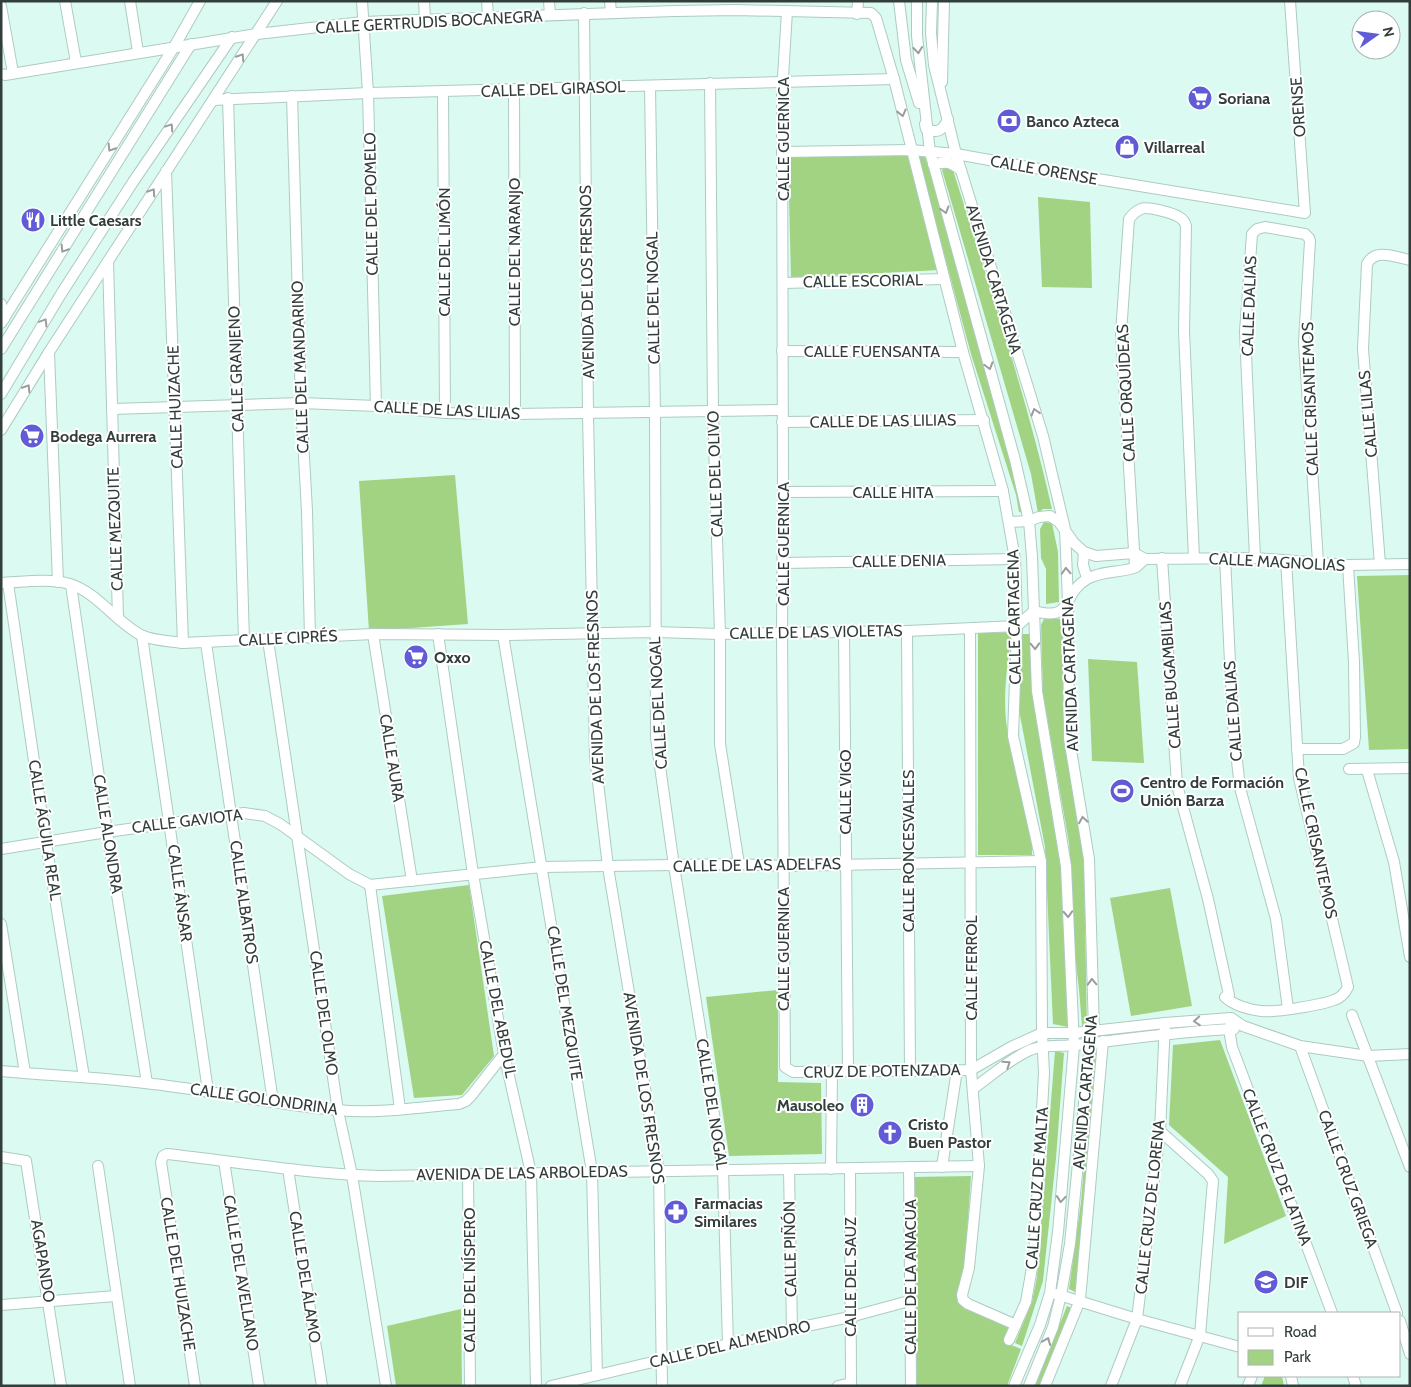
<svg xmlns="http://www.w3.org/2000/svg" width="1411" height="1387" viewBox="0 0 1411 1387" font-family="Cabin,sans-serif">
<rect width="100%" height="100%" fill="#dbfaf1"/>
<g fill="#a2d383">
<polygon points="910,152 939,270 791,278 788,156"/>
<polygon points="918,157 925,157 949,229 1026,513 1019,512 1016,495 971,354"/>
<path d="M946,165L953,170C988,282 1026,394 1052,509H1043L1038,513L1031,474L942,170Z"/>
<polygon points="1038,197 1090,202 1092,288 1042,287"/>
<polygon points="455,475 468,624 369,631 359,481"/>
<polygon points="1044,522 1052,523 1058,552 1059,602 1046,604 1046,569 1041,558 1040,529"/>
<polygon points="1410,575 1410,749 1369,750 1357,576"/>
<polygon points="1045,617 1060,619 1064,625 1071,778 1084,861 1087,1028 1082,1026 1079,989 1074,948 1069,843 1043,695 1041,625"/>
<path d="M1013,632C1006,664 1000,717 1012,747L1032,841V855H978V633Z"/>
<polygon points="1022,634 1032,634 1062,864 1068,1027 1053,1024 1045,847 1019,710 1017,661"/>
<polygon points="1088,659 1137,662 1144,763 1092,761"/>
<polygon points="469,885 494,1056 462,1095 414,1098 382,896"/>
<polygon points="1170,888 1192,1006 1131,1016 1110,898"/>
<polygon points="778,990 778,1082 821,1083 822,1154 729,1156 706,997"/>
<polygon points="1220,1040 1286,1216 1224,1244 1228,1177 1169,1125 1173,1045"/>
<polygon points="1100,1045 1079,1281 1075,1292 1069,1289 1081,1202 1094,1046"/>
<polygon points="1055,1051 1064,1053 1056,1158 1043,1281 1022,1346 1015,1343 1032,1302 1037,1277"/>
<polygon points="971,1176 965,1264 957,1302 1010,1328 1004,1342 1021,1349 1007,1386 917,1386 913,1177"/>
<polygon points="1067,1306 1074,1309 1042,1386 1035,1386"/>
<polygon points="461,1309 462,1386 396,1386 387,1326"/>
<polygon points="1265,1376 1282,1376 1284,1386 1261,1386"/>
</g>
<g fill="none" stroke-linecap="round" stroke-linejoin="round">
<defs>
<g id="minor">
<polyline points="65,1 76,62"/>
<polyline points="130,1 138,52"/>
<polyline points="362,1 368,93 376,406"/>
<polyline points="424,1 425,19"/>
<polyline points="487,1 488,17"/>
<polyline points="549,1 550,15"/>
<polyline points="610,1 611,13"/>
<polyline points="899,1 906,60 919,103"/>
<polyline points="917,1 917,36 930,152 1015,460 1029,521 1032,557 1037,691 1066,866 1074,1046 1058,1232 1050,1293 1040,1325 1014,1386"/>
<polyline points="932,1 931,33 934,65 956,154 1043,436 1065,529 1068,601 1069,738 1089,859 1094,1031 1090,1043 1070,1244 1061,1295 1053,1327 1029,1386"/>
<polyline points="1,6 13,73"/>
<polyline points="787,11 782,94 783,492 782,633 785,1067 793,1072 971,1070 1011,1047 1042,1033 1074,1033 1165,1023 1231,1018 1243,1026 1300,1046 1368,1056 1410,1054"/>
<polyline points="584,13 588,414 595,757 608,867 659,1172 662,1386"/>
<polyline points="857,14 858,1"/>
<polyline points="1,74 5,75 257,34 363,22 674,11 735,10 871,13 876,18 894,79 963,352 1003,491 1015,559 1017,626 1013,736 1041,861 1042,1033 1044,1073 1034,1256 1026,1302 1009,1340"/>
<polyline points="942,82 944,1"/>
<polyline points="710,83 713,412 720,634 720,744 739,864"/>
<polyline points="650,86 655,413 656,738 674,866 723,1170 728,1345"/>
<polyline points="514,90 515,414"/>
<polyline points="443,92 445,413"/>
<polyline points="292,96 301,403 307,511 310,638"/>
<polyline points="228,98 244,641"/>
<polyline points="213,100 368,93 894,79"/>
<path d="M925,124L926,129C938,134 943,130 948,119"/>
<polyline points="782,152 911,150 956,154 1079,176 1305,213 1290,1"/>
<path d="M933,164C947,162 949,161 961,170"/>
<polyline points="166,171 183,643"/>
<polyline points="108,261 118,618"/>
<polyline points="783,283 944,279"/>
<polyline points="1,304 4,319"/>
<polyline points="1,323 174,47 200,1"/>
<polyline points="1,349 191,44"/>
<polyline points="782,351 963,352"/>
<polyline points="49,353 58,582"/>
<polyline points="1,394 61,294 133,182 232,37"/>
<polyline points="112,409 301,403 376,406 445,413 515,414 782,410"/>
<polyline points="782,422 984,420"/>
<polyline points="1,430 49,352 277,1"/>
<polyline points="783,492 1003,491"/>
<polyline points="1010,522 1029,521 1039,517 1050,516 1059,522 1074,543 1084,552 1096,556 1134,553 1145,559 1255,558 1348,565 1410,564"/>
<polyline points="1084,552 1083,565 1087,578"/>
<polyline points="1225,557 1233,725 1240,788 1276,919 1288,1009"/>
<path d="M1162,558L1177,785L1208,899L1229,995L1225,997C1233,1005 1250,1010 1261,1011C1274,1013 1321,1005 1334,1000C1341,998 1345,993 1348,987L1299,778L1286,560"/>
<polyline points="1255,558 1245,332 1252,234 1257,229 1265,227 1305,234 1309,238 1310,241 1304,342 1318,562"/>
<polyline points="783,563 1015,559"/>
<path d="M1380,564L1363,349L1367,264C1375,248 1395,257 1410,260"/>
<path d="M1135,567L1121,333L1129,219C1132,215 1136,211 1141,209C1147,206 1173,213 1179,217C1183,219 1185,222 1186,226L1184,331L1194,558"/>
<path d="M1,583C23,582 49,578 70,584C98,593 116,622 141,635C154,641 169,641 183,643L373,634L503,635L655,632L720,634L907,631L1017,626L1034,611C1075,622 1060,595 1087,579C1102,570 1124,573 1136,567C1139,565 1142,561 1145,559"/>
<polyline points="8,583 46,843 84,1077"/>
<polyline points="71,585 107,832 147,1083"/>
<polyline points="970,629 971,1070 979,1166 969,1268 962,1295 963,1300 968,1304 1016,1325"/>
<polyline points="907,631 910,1070"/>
<polyline points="844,632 848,1071"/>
<polyline points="373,634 412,881"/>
<polyline points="438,634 473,874 504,1054 531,1173 536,1386"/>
<polyline points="503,635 592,1172 597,1375"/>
<polyline points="142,636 208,1091"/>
<polyline points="268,640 338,1111 352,1175 386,1386"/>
<polyline points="206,643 273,1102"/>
<polyline points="1297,749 1343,749 1354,743 1355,737 1354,662 1348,565"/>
<polyline points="1349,769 1410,768"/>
<polyline points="1367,770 1394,862 1410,957"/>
<polyline points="1,849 107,832 244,813 265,816 280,824 349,874 370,885 542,867 739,864 783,866 1041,861"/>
<polyline points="370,885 400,1109"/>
<polyline points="1,924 25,1073"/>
<polyline points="1352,1015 1410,1167"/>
<polyline points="1231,1018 1230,1035 1232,1047 1332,1313"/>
<polyline points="1300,1046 1397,1313"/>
<path d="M1,1071C52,1076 103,1077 153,1084C215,1091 276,1105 337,1110C378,1114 419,1107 459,1104L466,1101L471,1096L504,1054"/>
<path d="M974,1088C992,1075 1010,1059 1030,1050C1045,1044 1061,1047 1076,1045C1128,1039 1181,1031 1234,1029"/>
<polyline points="1160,1131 1208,1174 1213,1181 1200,1335 1180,1386"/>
<polyline points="1,1157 26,1161 61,1386"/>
<polyline points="224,1161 259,1386"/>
<polyline points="98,1166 130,1386"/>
<polyline points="909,1167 911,1386"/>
<polyline points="942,1167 957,1070"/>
<polyline points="288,1169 322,1386"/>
<polyline points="831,1169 832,1072"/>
<polyline points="850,1169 851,1386"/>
<polyline points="789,1170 792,1329"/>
<polyline points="468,1174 470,1386"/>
<polyline points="1056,1294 1137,1319 1240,1347"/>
<polyline points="1,1305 116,1296"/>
<polyline points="1400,1321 1410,1354"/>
<polyline points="1291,1376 1293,1386"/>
<polyline points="1353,1376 1356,1386"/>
<path d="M195,1386L161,1162L163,1156L167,1154C238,1162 309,1174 380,1176L979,1166"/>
<polyline points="551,1386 792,1329 850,1317 909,1301"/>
<polyline points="838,1386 851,1383"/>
<polyline points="1045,1386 1080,1300 1103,1041"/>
<polyline points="1111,1386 1137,1319 1160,1131 1165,1023"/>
<polyline points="1248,1386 1252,1376"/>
</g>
</defs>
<use href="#minor" stroke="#adcbc2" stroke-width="12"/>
<use href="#minor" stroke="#fff" stroke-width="10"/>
</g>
<defs><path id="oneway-chevron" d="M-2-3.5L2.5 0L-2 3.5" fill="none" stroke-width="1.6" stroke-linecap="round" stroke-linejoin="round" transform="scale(1.25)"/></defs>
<g stroke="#989e9d">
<use href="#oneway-chevron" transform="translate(918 50) rotate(84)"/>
<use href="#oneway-chevron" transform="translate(241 57) rotate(-57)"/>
<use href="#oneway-chevron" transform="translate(902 113) rotate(76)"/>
<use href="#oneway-chevron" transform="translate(170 127) rotate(-56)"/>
<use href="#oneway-chevron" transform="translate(111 148) rotate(122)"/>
<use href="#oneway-chevron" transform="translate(152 192) rotate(-57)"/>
<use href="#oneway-chevron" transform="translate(945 210) rotate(74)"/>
<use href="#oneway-chevron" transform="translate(64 249) rotate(122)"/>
<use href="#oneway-chevron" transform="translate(44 322) rotate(-59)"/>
<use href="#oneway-chevron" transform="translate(989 366) rotate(74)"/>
<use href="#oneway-chevron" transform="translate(27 388) rotate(-58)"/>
<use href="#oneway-chevron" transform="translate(1035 412) rotate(-107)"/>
<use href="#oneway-chevron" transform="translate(1066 571) rotate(-93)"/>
<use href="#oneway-chevron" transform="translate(1035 646) rotate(88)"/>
<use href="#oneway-chevron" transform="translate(1083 820) rotate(-99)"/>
<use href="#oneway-chevron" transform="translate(1068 914) rotate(87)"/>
<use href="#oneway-chevron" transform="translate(1092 982) rotate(-92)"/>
<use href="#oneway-chevron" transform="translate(1197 1021) rotate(176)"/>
<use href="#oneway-chevron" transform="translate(1007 1064) rotate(-34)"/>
<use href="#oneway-chevron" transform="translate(1061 1199) rotate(95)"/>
<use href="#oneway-chevron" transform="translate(1047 1341) rotate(-68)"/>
</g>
<defs>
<symbol id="supermarket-disc" viewBox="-11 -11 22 22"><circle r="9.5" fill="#615cd5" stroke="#fff"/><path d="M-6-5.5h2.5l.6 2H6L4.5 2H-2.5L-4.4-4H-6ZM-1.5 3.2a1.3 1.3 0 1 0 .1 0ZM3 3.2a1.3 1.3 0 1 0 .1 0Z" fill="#fff"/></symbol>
<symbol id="bank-disc" viewBox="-11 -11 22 22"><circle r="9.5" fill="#615cd5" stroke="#fff"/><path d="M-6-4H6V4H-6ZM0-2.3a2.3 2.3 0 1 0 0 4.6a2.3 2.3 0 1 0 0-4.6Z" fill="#fff"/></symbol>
<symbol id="shop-disc" viewBox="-11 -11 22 22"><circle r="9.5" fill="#615cd5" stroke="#fff"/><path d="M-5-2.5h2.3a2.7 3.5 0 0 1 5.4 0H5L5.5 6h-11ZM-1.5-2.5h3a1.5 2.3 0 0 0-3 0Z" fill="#fff"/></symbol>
<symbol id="restaurant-disc" viewBox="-11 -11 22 22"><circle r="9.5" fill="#615cd5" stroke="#fff"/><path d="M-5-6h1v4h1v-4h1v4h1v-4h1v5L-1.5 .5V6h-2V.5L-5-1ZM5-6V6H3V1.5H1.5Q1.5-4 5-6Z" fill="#fff"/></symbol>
<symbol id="stadium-disc" viewBox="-11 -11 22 22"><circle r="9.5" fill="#615cd5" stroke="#fff"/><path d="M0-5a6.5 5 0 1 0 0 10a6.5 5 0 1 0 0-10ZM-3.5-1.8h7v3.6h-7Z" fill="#fff"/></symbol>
<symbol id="building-disc" viewBox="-11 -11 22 22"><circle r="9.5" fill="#615cd5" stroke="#fff"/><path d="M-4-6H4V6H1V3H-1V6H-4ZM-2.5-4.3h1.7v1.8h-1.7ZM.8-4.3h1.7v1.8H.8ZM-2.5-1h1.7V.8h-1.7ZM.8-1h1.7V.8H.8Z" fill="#fff"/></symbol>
<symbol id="church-disc" viewBox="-11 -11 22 22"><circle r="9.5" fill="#615cd5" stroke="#fff"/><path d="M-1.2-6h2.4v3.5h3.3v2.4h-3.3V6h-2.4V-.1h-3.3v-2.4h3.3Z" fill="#fff"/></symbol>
<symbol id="pharmacy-disc" viewBox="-11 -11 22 22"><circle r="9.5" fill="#615cd5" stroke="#fff"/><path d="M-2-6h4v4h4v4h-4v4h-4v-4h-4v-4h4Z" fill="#fff"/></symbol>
<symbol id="school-disc" viewBox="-11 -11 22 22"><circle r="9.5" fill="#615cd5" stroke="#fff"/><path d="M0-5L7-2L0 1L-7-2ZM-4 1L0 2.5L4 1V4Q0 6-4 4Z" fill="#fff"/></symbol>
</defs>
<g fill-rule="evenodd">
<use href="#supermarket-disc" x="1186" y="84" width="28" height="28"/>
<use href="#bank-disc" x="995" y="107" width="28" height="28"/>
<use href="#shop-disc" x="1113" y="133" width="28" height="28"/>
<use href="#restaurant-disc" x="19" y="206" width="28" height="28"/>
<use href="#supermarket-disc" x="18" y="422" width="28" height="28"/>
<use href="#supermarket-disc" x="402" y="643" width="28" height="28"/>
<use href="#stadium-disc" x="1108" y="777" width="28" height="28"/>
<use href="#building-disc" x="848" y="1091" width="28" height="28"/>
<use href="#church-disc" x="876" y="1119" width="28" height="28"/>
<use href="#pharmacy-disc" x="662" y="1198" width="28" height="28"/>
<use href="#school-disc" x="1252" y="1268" width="28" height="28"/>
</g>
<g text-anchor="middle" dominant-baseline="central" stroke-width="4" stroke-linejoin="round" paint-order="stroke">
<g font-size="16" fill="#323e3b" stroke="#fff">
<text transform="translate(429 22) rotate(-3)">CALLE GERTRUDIS BOCANEGRA</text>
<text transform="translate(553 89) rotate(-2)">CALLE DEL GIRASOL</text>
<text transform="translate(1298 107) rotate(-94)">ORENSE</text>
<text transform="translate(783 139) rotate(-90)">CALLE GUERNICA</text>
<text transform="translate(1044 170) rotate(10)">CALLE ORENSE</text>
<text transform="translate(371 204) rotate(-91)">CALLE DEL POMELO</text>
<text transform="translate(444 252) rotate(-90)">CALLE DEL LIMÓN</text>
<text transform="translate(514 252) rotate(-90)">CALLE DEL NARANJO</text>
<text transform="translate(994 279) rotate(73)">AVENIDA CARTAGENA</text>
<text transform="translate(863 281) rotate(-1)">CALLE ESCORIAL</text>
<text transform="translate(587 282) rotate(-91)">AVENIDA DE LOS FRESNOS</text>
<text transform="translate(653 298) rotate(-91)">CALLE DEL NOGAL</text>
<text transform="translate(1249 306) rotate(-88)">CALLE DALIAS</text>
<text x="872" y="351">CALLE FUENSANTA</text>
<text transform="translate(300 367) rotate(-92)">CALLE DEL MANDARINO</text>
<text transform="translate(236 369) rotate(-92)">CALLE GRANJENO</text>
<text transform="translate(1126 393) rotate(-93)">CALLE ORQUÍDEAS</text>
<text transform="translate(1310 399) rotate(-92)">CALLE CRISANTEMOS</text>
<text transform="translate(175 407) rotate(-92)">CALLE HUIZACHE</text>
<text transform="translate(447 410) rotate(3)">CALLE DE LAS LILIAS</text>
<text transform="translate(1368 414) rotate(-95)">CALLE LILAS</text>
<text transform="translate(883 421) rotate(-1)">CALLE DE LAS LILIAS</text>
<text transform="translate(715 474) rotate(-92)">CALLE DEL OLIVO</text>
<text x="893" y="492">CALLE HITA</text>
<text transform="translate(115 529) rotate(-92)">CALLE MEZQUITE</text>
<text transform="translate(783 544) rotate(-90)">CALLE GUERNICA</text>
<text transform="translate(899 561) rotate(-1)">CALLE DENIA</text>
<text transform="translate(1277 562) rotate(3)">CALLE MAGNOLIAS</text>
<text transform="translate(1014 617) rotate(-91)">CALLE CARTAGENA</text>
<text transform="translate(816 632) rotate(-1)">CALLE DE LAS VIOLETAS</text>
<text transform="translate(288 638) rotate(-3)">CALLE CIPRÉS</text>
<text transform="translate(1070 674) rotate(-92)">AVENIDA CARTAGENA</text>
<text transform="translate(1170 675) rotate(-94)">CALLE BUGAMBILIAS</text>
<text transform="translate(595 687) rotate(-92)">AVENIDA DE LOS FRESNOS</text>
<text transform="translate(658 703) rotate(-93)">CALLE DEL NOGAL</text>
<text transform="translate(1233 711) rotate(-94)">CALLE DALIAS</text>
<text transform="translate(392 758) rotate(81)">CALLE AURA</text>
<text transform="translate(845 792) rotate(-90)">CALLE VIGO</text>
<text transform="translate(187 821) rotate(-7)">CALLE GAVIOTA</text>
<text transform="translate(45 830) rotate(81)">CALLE ÁGUILA REAL</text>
<text transform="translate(108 834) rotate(81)">CALLE ALONDRA</text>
<text transform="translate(1316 843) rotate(78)">CALLE CRISANTEMOS</text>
<text transform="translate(908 851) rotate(-90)">CALLE RONCESVALLES</text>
<text transform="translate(757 865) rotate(-1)">CALLE DE LAS ADELFAS</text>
<text transform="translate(180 893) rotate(82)">CALLE ÁNSAR</text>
<text transform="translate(244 902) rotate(82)">CALLE ALBATROS</text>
<text transform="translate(783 949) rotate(-90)">CALLE GUERNICA</text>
<text transform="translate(971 968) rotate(-90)">CALLE FERROL</text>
<text transform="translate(565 1003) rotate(81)">CALLE DEL MEZQUITE</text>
<text transform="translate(498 1009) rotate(79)">CALLE DEL ABEDUL</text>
<text transform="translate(324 1013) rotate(82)">CALLE DEL OLMO</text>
<text transform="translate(882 1071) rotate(-1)">CRUZ DE POTENZADA</text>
<text transform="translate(644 1088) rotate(81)">AVENIDA DE LOS FRESNOS</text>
<text transform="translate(1085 1092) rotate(-85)">AVENIDA CARTAGENA</text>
<text transform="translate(264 1099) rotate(8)">CALLE GOLONDRINA</text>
<text transform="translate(712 1104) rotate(81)">CALLE DEL NOGAL</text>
<text transform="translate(1277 1167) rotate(69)">CALLE CRUZ DE LATINA</text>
<text transform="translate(522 1173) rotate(-1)">AVENIDA DE LAS ARBOLEDAS</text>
<text transform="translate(1348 1179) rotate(70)">CALLE CRUZ GRIEGA</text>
<text transform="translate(1037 1188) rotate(-86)">CALLE CRUZ DE MALTA</text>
<text transform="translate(1150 1207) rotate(-84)">CALLE CRUZ DE LORENA</text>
<text transform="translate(790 1249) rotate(-91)">CALLE PIÑÓN</text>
<text transform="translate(43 1261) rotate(81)">AGAPANDO</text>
<text transform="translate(241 1273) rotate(81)">CALLE DEL AVELLANO</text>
<text transform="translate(178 1274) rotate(81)">CALLE DEL HUIZACHE</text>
<text transform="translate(305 1277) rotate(81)">CALLE DEL ÁLAMO</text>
<text transform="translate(850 1277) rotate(-90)">CALLE DEL SAUZ</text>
<text transform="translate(910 1277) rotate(-90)">CALLE DE LA ANACUA</text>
<text transform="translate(469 1280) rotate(-90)">CALLE DEL NÍSPERO</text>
<text transform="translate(730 1344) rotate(-13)">CALLE DEL ALMENDRO</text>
</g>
<g font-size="16" font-weight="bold" fill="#323e3b" stroke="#fff" text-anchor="start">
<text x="1218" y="98">Soriana</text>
<text x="1026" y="121">Banco Azteca</text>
<text x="1144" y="147">Villarreal</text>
<text x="50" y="220">Little Caesars</text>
<text x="50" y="436">Bodega Aurrera</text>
<text x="434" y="657">Oxxo</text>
<text x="1140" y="782">Centro de Formación<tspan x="1140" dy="18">Unión Barza</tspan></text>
<text x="844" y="1105" text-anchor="end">Mausoleo</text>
<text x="908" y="1124">Cristo<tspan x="908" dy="18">Buen Pastor</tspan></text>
<text x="694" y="1203">Farmacias<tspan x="694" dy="18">Similares</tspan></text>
<text x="1284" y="1282">DIF</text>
</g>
</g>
<rect width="1411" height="1387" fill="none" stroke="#323e3b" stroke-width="5"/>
<rect x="1238" y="1312" width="162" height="65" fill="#ffffff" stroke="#adb2b1"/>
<rect x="1248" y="1328" width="25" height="8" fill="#ffffff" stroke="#adb2b1"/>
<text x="1284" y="1337" font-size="15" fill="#323e3b">Road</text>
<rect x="1248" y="1350" width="25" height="15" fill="#a2d383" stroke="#adb2b1"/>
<text x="1284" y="1362" font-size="15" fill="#323e3b">Park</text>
<g transform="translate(1376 35) rotate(76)"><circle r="24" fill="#ffffff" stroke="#adb2b1"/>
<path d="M0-4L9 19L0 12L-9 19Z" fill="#615cd5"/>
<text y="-8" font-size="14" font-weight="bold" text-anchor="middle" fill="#323e3b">N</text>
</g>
</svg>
